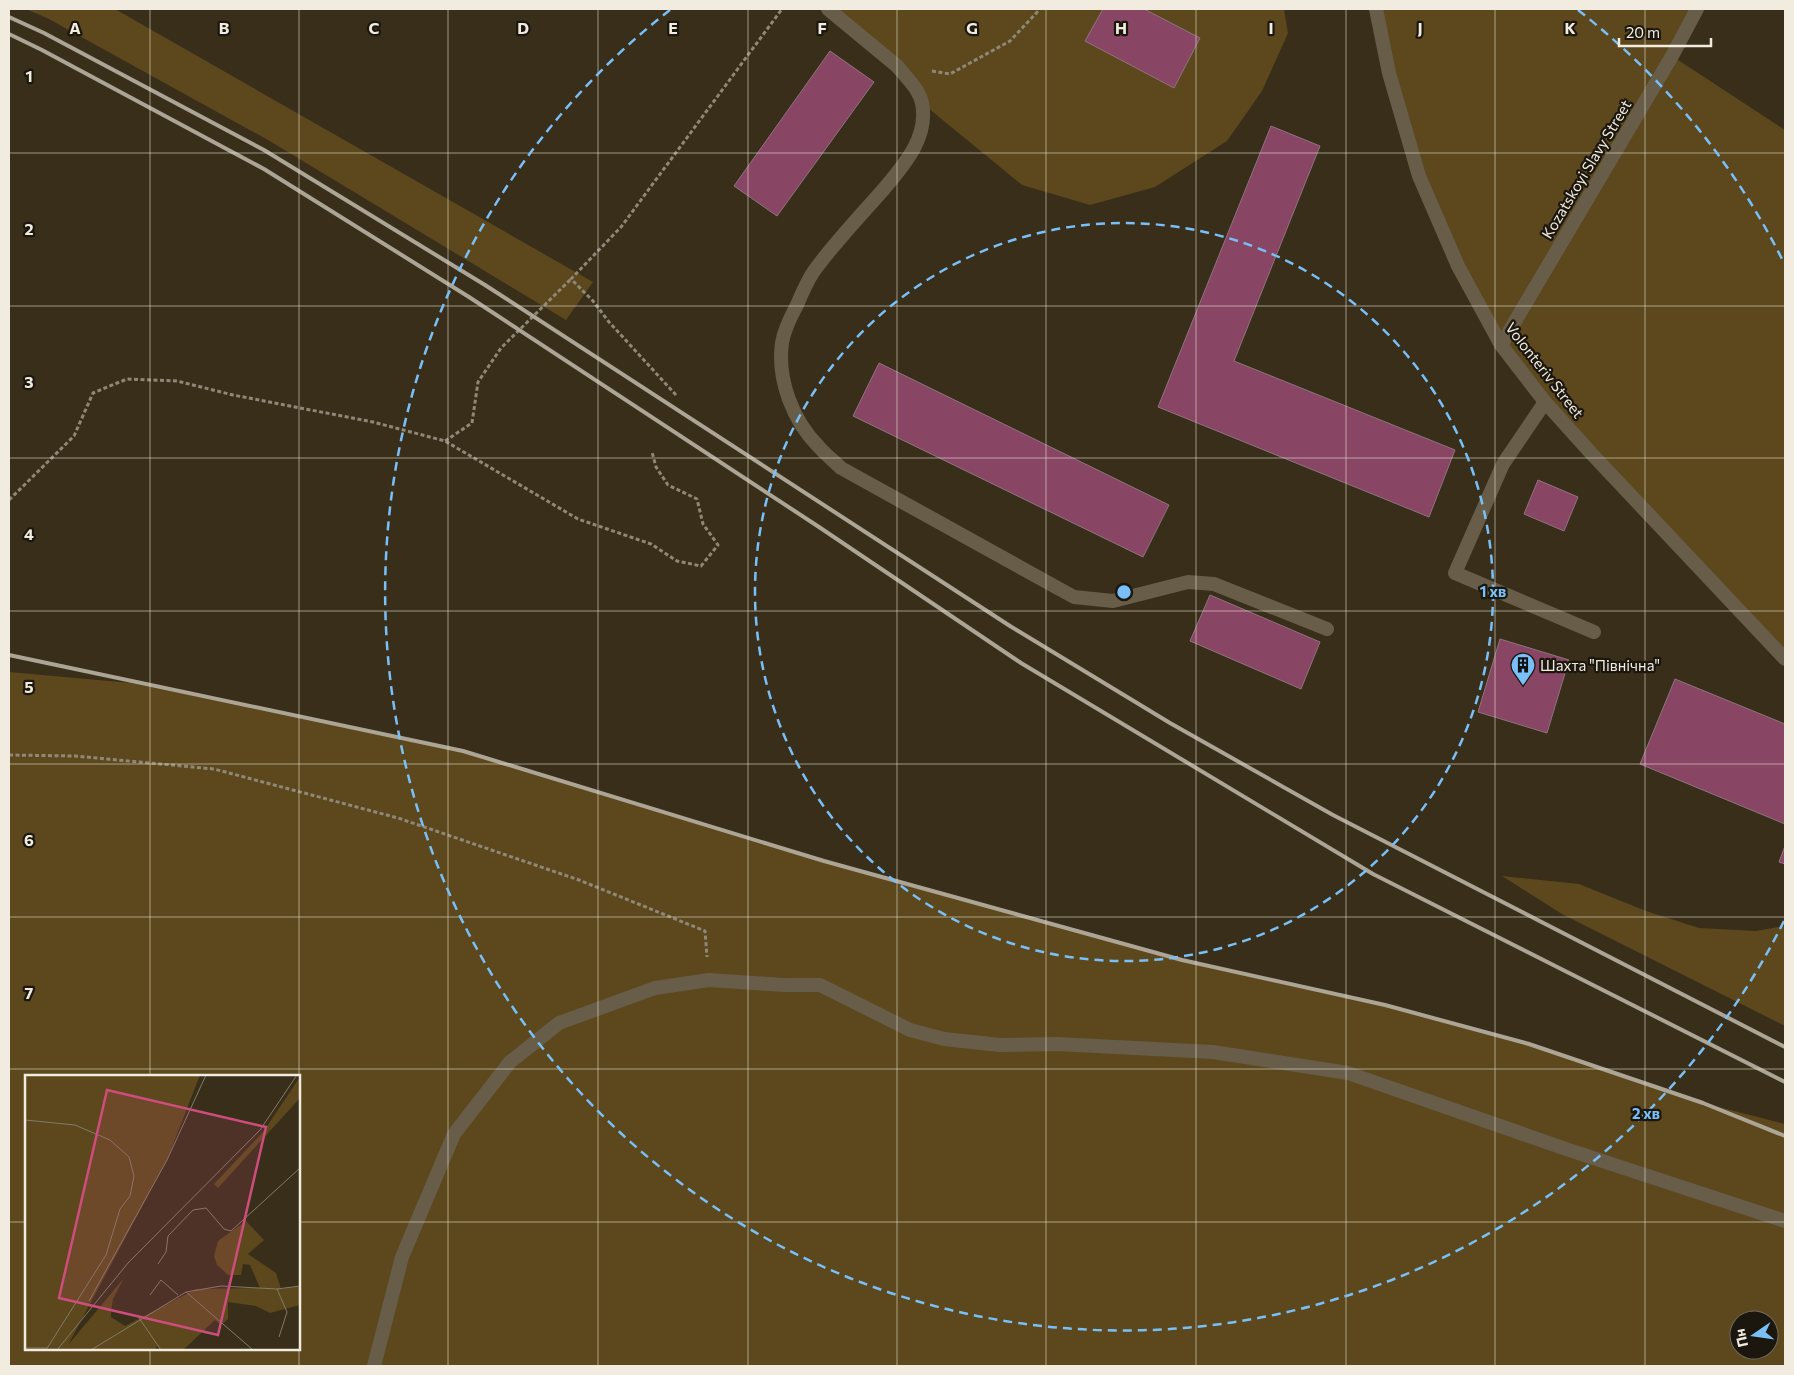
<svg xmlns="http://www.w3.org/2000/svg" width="1794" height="1375" viewBox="0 0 1794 1375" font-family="Commissioner,sans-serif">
<rect width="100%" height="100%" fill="#382e1a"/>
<g fill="#5c481c" fill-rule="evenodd">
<polygon points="26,9 115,9 593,282 566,320 268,140 47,18"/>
<polygon points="828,9 1284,9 1288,33 1262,91 1227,141 1155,187 1090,205 1022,185 922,103 916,89"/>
<polygon points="1376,9 1697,9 1672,56 1785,130 1785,659 1501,345 1419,176"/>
<path d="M9,672L131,683L463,751L824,861L1182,960L1385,1005L1529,1044L1703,1103L1785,1124V1366H9ZM26,1076H299V1349H26ZM1739,1320H1769V1350H1739Z"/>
<polygon points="1502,876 1579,884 1646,911 1699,928 1756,931 1785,926 1785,1026 1562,914"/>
</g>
<g fill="#884664" stroke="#8e747f">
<polygon points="1103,9 1144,9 1200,38 1174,88 1085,41"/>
<polygon points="830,51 874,82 777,216 734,186"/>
<polygon points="1271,126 1320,146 1234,361 1455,450 1429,517 1158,407"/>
<polygon points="879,363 1169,505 1143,557 853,416"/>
<polygon points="1538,480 1578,497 1564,531 1524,514"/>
<polygon points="1210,595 1320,642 1301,689 1190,641"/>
<polygon points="1500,639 1569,660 1547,733 1478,712"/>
<polygon points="1675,679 1785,724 1785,824 1640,764"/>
<polygon points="1785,846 1785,864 1779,862"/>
</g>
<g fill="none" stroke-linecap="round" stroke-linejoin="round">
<g stroke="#8f8777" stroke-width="3" stroke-dasharray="4 2.5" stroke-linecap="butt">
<polyline points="932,71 950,74 1010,41 1040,9"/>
<polyline points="676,395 609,322 593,301 571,279 621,227 782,9"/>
<polyline points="445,441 472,423 478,382 501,348 571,279"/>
<polyline points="9,500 74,436 93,393 127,379 177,381 233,395 373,422 445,441 578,519 651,544 677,561 701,566 718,545 703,524 697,499 668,485 656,467 652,452"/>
<polyline points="9,755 75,756 214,769 398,818 579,880 705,931 707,957"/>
</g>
<g stroke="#685d48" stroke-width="14">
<path d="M897,66C906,77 919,89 922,103C929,138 903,166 883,190C860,216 835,242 814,271C807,281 802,293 797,305C791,316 784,330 782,343C777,380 793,421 819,447C826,455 834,461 841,468L1074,597L1113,601L1188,582L1214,584L1327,629"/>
<polyline points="1545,402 1503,464 1455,573 1594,632"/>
<polyline points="374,1366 402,1257 454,1134 510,1062 559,1023 655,988 709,980 784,985 820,985 910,1030 944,1039 1000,1045 1057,1044 1213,1052 1348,1073 1569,1150 1785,1221"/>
</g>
<g stroke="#685d48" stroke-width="14">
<polyline points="828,9 897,66"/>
<polyline points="1376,9 1389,73 1419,176 1458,266 1501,345 1545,402 1590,452 1785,659"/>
<polyline points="1501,345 1672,56 1697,9"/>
</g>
<g stroke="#aca495" stroke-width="4">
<polyline points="9,17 44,33 264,150 485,285 1010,626 1170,723 1333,815 1785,1047"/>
<polyline points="9,34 42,50 264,169 469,297 819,527 1021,663 1373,874 1785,1082"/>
<polyline points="9,655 463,751 824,861 1182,960 1385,1005 1529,1044 1703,1103 1785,1136"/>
</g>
</g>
<path fill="none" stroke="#f2ece0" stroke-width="1" stroke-opacity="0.55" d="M150,9V1076M299,9V1366M448,9V1366M598,9V1366M748,9V1366M897,9V1366M1046,9V1366M1196,9V1366M1346,9V1366M1495,9V1366M1645,9V1366M9,153H1785M9,306H1785M9,458H1785M9,611H1785M9,764H1785M9,917H1785M9,1069H1785M9,1222H26M299,1222H1785M150,1349V1366"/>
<g fill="none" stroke="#79bff8" stroke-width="2.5" stroke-dasharray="9 6">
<circle cx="1124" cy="592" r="369"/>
<path d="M1784 921A738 738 0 1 1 670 10M1578 10A738 738 0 0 1 1784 263"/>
</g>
<defs>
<symbol id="building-pin" viewBox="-11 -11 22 30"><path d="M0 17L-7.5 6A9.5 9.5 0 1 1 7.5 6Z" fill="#79bff8" stroke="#1b170e"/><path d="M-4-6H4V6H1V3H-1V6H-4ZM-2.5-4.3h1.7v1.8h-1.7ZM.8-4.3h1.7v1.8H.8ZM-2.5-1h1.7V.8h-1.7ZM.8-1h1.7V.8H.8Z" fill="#111"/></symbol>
</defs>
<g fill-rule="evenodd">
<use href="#building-pin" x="1509" y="651" width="28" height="38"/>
</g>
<g text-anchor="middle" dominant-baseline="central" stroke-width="4.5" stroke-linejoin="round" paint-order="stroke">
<g font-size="15" fill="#f2ece0" stroke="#1b170e">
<text transform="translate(1586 169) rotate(-59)">Kozatskoyi Slavy Street</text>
<text transform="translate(1545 370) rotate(52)">Volonteriv Street</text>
</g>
<g font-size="15" fill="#f2ece0" stroke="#1b170e" text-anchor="start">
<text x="1540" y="665">Шахта "Північна"</text>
</g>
</g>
<g transform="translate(25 1075)">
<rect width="275" height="275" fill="#382e1a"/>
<path d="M0,0H175L142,85L43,270L99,203L88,224L86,237V242L100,251L171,214L235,213L225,190L218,189L216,200H203L192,190L189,181L193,166L221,146L239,165L223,179L251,198L256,214L275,211V230L245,238L231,231L203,227V244L196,250L190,245L158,275H136L132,271L130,275H0ZM275,2V23L193,113L189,109L238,57Z" fill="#5c481c"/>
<path fill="none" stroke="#827a69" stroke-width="1" d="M0,45L50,50L85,65L104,82L109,101L105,121L95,134L81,180L21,275M133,189L141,177L143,161L168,135L181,133L199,154L206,156L275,93M252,214L262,237L254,262M161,217L228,275M125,220L136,205L153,220M64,226L142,85L181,0M114,243L136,275M0,273H22M32,275L103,188L235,55L272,0M66,275L161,217L196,211L252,214L275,211"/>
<path fill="#ce4d7c" fill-opacity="0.15" stroke="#ce4d7c" stroke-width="2.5" d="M82,15L241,52L193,260L34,223Z"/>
<rect width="275" height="275" fill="none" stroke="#f2ece0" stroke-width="2.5"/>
</g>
<g font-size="16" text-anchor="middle" font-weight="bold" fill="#f2ece0" stroke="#1b170e" stroke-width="4.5" stroke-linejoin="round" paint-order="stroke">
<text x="75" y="34">A</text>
<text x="224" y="34">B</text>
<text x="374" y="34">C</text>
<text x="523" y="34">D</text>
<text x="673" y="34">E</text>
<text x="822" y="34">F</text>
<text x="972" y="34">G</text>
<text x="1121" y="34">H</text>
<text x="1271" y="34">I</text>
<text x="1420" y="34">J</text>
<text x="1570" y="34">K</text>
<text x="29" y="82">1</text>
<text x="29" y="235">2</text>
<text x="29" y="388">3</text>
<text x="29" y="540">4</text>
<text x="29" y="693">5</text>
<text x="29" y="846">6</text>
<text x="29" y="999">7</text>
</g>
<circle cx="1124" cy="592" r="8" fill="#79bff8" stroke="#1b170e" stroke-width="2.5"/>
<g font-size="15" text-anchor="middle" font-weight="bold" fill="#79bff8" stroke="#1b170e" stroke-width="4.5" stroke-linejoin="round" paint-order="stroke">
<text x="1493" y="597">1 хв</text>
<text x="1646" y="1119">2 хв</text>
</g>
<rect width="1794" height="1375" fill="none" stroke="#f2ece0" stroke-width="20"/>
<g transform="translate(1754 1335) rotate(257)"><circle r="24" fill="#1b170e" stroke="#716c62"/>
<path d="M0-4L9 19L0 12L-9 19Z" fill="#79bff8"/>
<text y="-8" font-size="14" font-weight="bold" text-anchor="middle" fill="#f2ece0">Пн</text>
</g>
<path d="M1619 38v8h92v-8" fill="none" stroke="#f2ece0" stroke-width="2.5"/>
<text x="1626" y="38" font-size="15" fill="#f2ece0" stroke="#1b170e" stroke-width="4" paint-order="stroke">20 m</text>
</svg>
